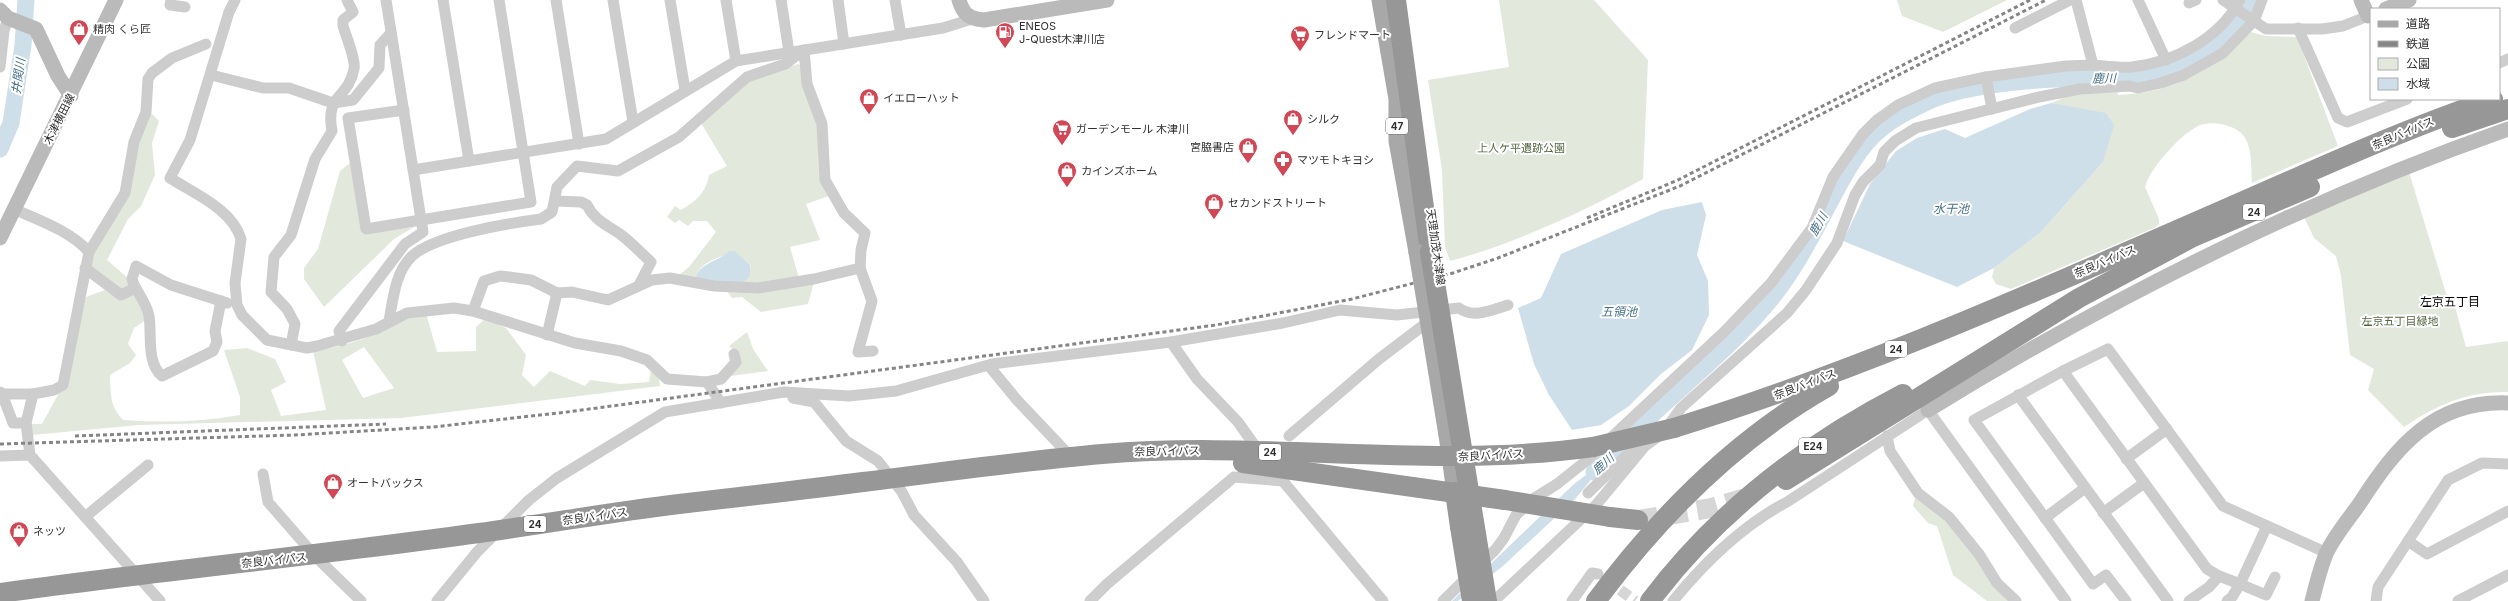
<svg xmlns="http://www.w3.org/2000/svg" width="2508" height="601" viewBox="0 0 2508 601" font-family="Inter,'Noto Sans JP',sans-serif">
<rect width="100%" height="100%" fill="#fff"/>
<g fill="#e3e8dd" fill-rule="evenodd">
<path d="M1499,0H1594L1648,60L1643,179C1585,211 1514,244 1450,261L1445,247L1442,170L1428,80L1509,67Z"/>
<polygon points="1897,0 2007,0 1943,32 1902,16"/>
<path d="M2251,32L2266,36L2297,37L2338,146L2252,183C2251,168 2253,144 2241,133C2232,124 2209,120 2198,126C2180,135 2150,168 2145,187L2159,219V224L2154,228L2011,289L1996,284L1992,277L1994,268L2040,233L2103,162L2073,108L2051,103L2073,94L2117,90L2118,95C2178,92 2208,72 2251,32Z"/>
<path d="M798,64L802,66L818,125L819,173L829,196L806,204L820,240L790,247L799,278L738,285L747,279L751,266L737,253C722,255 698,262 695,280L677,277L689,267L716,232L707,221H693L688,226L679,220L675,223L667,217L675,206L681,210C696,201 706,193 709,175L727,166L701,123L753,78Z"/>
<polygon points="148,110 159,121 152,143 155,175 141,206 128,219 107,260 129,279 127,288 120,292 88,266 95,251 127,197 137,143"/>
<polygon points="350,163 362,234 414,227 394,239 324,307 304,279 304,268 318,249 340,171"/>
<path d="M2409,172L2448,300L2454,303L2466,347L2508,341V392C2468,391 2436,405 2404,427L2368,390L2374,369L2350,355L2341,276L2336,256L2314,238L2304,217Z"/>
<polygon points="814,282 808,304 761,312 742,297 732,298 726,290"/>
<path d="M105,290L115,297L134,293L146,320L134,328L128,344L136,355L130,363L110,375C111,394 109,405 123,420C162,423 201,422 240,415V397L224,350L247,348L275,359L286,382L271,390L281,416L326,410L313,351C335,348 357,342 377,333C396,325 405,317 426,313L437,352L476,351V327L486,318L506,328L526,355L522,375L534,387L550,371L585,386L590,380L620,384L649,382L651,368L659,377L660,386L401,418L139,425L32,435L27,424H42L60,391L86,297ZM364,347L394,388L363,398L342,360Z"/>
<polygon points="747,332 753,349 768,371 731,376 736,366 736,352 729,346"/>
<polygon points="1916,495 1945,519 2011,601 1987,601 1953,575 1937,526 1928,523 1913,506"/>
</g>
<g fill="#cedfe9">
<polygon points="2051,103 2106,113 2114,125 2103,162 2040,233 1994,268 1957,287 1843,241 1870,184 1896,151 1917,138 1945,129 1965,138 2030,109"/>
<polygon points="1702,202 1706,215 1697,255 1708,281 1709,315 1692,350 1661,374 1629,406 1601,425 1572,430 1549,395 1534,364 1518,308 1541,298 1561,254 1662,210"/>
<path d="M729,251H735L750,265C755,295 711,282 695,280C698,263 720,261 729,251Z"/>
<polygon points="1611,456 1575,499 1503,566 1458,601 1452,601 1574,484"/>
</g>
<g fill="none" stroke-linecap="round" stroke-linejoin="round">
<g stroke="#cedfe9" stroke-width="17">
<polyline points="0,149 11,123 23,45 26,0"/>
<path d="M1594,472C1615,453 1635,431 1656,411C1693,377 1732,345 1765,306C1792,275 1812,236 1831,200C1843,178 1854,156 1871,138C1887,121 1908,111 1929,101C1971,82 2048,79 2095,77C2109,76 2124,78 2138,77C2185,71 2232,42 2252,0"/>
</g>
<polyline stroke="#d6d6d6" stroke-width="11" stroke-dasharray="11 5.5" stroke-linecap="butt" points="1607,580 1635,601"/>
<polyline stroke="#d6d6d6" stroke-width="20" stroke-dasharray="20 10" stroke-linecap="butt" points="1638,520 1711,508 1749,497"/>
<g stroke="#cdcdcd" stroke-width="11">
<polyline points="171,0 170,5 185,7"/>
<path d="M235,0L229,12L190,140L170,178C195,194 232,209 241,239L235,283L237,305L242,315L267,340L307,348L317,346L376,329L407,313L454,308L473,311L575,343L621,351L647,360L667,379L707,382L721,379L736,362L734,354"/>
<polyline points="443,0 469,161"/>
<polyline points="556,0 579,144"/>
<polyline points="613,0 633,122"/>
<polyline points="670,0 685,90"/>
<polyline points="726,0 736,61"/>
<polyline points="781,0 789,52"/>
<polyline points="838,0 844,44"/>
<polyline points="895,0 901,35"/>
<path d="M2076,0L2093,65C2105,66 2120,68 2132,67C2175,62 2219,39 2240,0"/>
<polyline points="2138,0 2166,60"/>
<polyline points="2223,0 2266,29 2322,29 2343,26 2368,16"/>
<polyline points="2189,3 2196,0"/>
<polyline points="2015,28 2070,0"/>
<polyline points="2298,28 2338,118 2347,122 2407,99"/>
<polyline points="2499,63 2508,59"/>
<polyline points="0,67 4,31 8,18"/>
<polyline points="211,75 263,88 289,88 333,103 353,100 379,68 380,45 391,33"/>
<polyline points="1986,77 1992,109"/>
<polyline points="404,110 348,118 366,229 531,202 499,0"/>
<polyline points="413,170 606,139 736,61 943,28 972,19"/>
<path d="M556,201L581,202L587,205C594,220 607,225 620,234C631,242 641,253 651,262L639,285"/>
<path d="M14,209C38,220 71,231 89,252L63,385L54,390L33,394L26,423L30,455L160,601"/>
<polyline points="89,252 125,193 134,142 146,112 148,79 152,73 172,58 206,44"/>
<polyline points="85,268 121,295 131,290 134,285 132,279 136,266 171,285 227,303"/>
<polyline points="860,268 872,301 858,352 873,351"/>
<path d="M134,285C139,294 147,305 149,316C152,334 146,363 162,376L213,351L217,342L215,331L221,301"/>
<path d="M389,321C393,300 395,272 412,256C435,235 510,223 541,219L552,212L557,187L577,166L618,171L679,137L747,77L785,64L804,50L807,84L822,124L825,180L844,213L865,233L861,250L860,268L814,279L758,288L714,286L670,278L652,280L608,300L572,292L557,293L531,280L509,277L500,276L484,281L473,311"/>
<polyline points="547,335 557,293"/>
<polyline points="342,341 339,331 405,244 423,232 386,0"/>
<polyline points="1171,342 1197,379 1238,422 1260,453"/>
<path d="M291,345L295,324L287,309L271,292L274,257L291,235L315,159L332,131C325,93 348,100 354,69C356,60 346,36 343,26V20L353,12L347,0"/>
<polyline points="989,366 1017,400 1071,457"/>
<polyline points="2063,371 2207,569 2219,576"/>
<polyline points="707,382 721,403"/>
<polyline points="0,392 2,394 33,394"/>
<polyline points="2,394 13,423 26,423"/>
<polyline points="2018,395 2168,601"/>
<polyline points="793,398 814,402 846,441 878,461 902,492 914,515 957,562 984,601"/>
<polyline points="1289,436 1379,359 1433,318"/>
<polyline points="1887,436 1890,451 1918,493 1949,517 1979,554 1997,583 2016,601"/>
<polyline points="0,456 30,455"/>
<polyline points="2126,459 2167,429"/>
<polyline points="1272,468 1383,601"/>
<polyline points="263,474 268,502 315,556 361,601"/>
<polyline points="1588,493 1625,457 1639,449"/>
<polyline points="2103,513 2144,483"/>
<polyline points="85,517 148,465"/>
<polyline points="2045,518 2085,488"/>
<polyline points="2408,541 2427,554 2508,511"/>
<path d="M437,601L477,552L529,500L557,478L665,412L784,392L849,396L896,391L992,364L1171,342L1283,323L1340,310L1397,315L1459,308C1473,319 1492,310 1508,305"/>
<polyline points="1090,601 1107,584 1234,477 1284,481"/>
<polyline points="1443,601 1495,550 1504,538 1516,515 1533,499 1557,484 1586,461 1724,332 1771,283 1812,228 1833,177 1863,134 1877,120 1898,105 1935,88 1986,77 2066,66 2093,65"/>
<polyline points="1494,601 1596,505 1645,446 1663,433 1681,408 1787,313 1806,290 1837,243 1855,195 1863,182 1880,165 1884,152 1895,141 1916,128 2039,97 2080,89 2129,86 2138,88 2161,83 2184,75 2223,53 2254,21 2262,0"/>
<polyline points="1572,601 1592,573 1598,574"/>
<path d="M1673,601C1704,563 1743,525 1787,502L1928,410L2066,601"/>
<polyline points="2126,601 2106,575 2093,584 1974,420 2063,371 2108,349 2223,506 2327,553"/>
<polyline points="2189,601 2209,587 2219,576 2240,584 2267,526"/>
<polyline points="2227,601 2232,597 2240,584 2266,595 2275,577"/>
<polyline points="2376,601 2378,587 2448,480 2482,463 2508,464"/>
<polyline points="2458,601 2508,575"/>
</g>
<g stroke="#bababa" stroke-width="15">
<path d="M959,0C963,14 969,19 984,20L1107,0"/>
<polyline points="2361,0 2368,16 2371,15"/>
<polyline points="2386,9 2409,0"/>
<polyline points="0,10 8,18 36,29 58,76 71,96"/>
<polyline points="0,238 116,0"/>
<path d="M1928,410C2111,298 2305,200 2508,129"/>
<path d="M2312,601C2316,585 2320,569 2326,554C2334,536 2349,519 2360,503C2396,447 2434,400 2508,403"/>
</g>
<g stroke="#a8a8a8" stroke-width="17">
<polyline points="1380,0 1397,99 1397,141 1417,252"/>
<polyline points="1447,435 1455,492"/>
</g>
<g stroke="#979797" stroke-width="20">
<polyline points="1396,0 1430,252"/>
<polyline points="2452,128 2508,109"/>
<path d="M1674,428C1859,371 2037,291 2214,214C2306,174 2398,131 2493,99"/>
<polyline points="1243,463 1505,500"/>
<polyline points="1786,480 2079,298 2193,237 2310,187"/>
<polyline points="1455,492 1460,527"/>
<polyline points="1610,517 1638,520"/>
<path d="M0,593C160,571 320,555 479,533C546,524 612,512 679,504C740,497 801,490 863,482C942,472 1022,461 1102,454C1266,440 1430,470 1593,447"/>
<path d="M1596,601C1660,515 1735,439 1829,386"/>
<path d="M1650,601C1717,512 1804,445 1903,394"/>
</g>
<g stroke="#858585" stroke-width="3" stroke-dasharray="4 3" stroke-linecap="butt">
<polyline points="1587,218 1678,180 2030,0"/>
<polyline points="75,436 386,424"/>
<polyline points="0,444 295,435 433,427 567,412 1216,325 1352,299 1453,273 1498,258 1680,186 2046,0"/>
</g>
<polyline stroke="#a8a8a8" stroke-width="17" points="1417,252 1447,435"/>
<g stroke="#979797" stroke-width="20">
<polyline points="1430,252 1487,601"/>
<polyline points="1593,447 1674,428"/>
<polyline points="1505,500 1610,517"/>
<polyline points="1460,527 1472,601"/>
</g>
</g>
<defs>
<symbol id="shop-pin" viewBox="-11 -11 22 30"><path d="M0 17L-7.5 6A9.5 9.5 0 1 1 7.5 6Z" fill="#d24756" stroke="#fff"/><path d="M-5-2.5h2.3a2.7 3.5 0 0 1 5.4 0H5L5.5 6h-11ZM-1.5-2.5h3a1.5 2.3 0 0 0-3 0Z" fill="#fff"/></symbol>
<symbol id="fuel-pin" viewBox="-11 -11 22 30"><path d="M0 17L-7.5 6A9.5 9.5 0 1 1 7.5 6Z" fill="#d24756" stroke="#fff"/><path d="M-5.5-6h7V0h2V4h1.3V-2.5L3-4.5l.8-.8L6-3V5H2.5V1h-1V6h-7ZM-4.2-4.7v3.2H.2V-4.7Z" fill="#fff"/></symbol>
<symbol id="supermarket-pin" viewBox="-11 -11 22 30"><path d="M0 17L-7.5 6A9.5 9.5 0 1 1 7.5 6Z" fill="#d24756" stroke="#fff"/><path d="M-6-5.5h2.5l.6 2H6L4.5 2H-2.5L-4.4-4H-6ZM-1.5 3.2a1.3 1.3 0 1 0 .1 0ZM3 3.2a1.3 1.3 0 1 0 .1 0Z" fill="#fff"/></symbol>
<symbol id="pharmacy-pin" viewBox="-11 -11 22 30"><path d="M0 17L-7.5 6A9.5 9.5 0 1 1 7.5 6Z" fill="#d24756" stroke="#fff"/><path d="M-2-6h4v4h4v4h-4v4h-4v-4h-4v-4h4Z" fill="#fff"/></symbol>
</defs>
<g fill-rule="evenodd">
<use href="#shop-pin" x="68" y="18" width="22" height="30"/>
<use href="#fuel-pin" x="994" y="21" width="22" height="30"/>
<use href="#supermarket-pin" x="1289" y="24" width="22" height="30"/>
<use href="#shop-pin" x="858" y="87" width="22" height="30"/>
<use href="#shop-pin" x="1282" y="108" width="22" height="30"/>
<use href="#supermarket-pin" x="1051" y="118" width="22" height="30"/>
<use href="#shop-pin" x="1237" y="136" width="22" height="30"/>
<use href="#pharmacy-pin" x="1272" y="149" width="22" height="30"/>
<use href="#shop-pin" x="1056" y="160" width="22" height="30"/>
<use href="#shop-pin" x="1203" y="192" width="22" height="30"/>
<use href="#shop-pin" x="322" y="472" width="22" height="30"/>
<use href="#shop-pin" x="8" y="520" width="22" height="30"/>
</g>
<g text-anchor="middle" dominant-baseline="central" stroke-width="4" stroke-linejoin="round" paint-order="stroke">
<g fill="#fff" stroke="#6e6e6e" stroke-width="1">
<rect x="1386" y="118" width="22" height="16" rx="3"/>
<rect x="2243" y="204" width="22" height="16" rx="3"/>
<rect x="1885" y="341" width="22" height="16" rx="3"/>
<rect x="1799" y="438" width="28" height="16" rx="3"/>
<rect x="1259" y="444" width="22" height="16" rx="3"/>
<rect x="524" y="516" width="22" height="16" rx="3"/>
</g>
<g font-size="10" font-weight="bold" fill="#303030">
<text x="1397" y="126">47</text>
<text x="2254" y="212">24</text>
<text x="1896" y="349">24</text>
<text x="1813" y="446">E24</text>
<text x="1270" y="452">24</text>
<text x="535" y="524">24</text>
</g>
<g font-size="11" fill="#303030" stroke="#fff" text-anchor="start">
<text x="1019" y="26">ENEOS<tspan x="1019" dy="13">J-Quest木津川店</tspan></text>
<text x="93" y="29">精肉 くら匠</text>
<text x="1314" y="35">フレンドマート</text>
<text x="883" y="98">イエローハット</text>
<text x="1307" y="119">シルク</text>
<text x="1076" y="129">ガーデンモール 木津川</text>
<text x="1234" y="147" text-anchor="end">宮脇書店</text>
<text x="1297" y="160">マツモトキヨシ</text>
<text x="1081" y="171">カインズホーム</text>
<text x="1228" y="203">セカンドストリート</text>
<text x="347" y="483">オートバックス</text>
<text x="33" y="531">ネッツ</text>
</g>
<g font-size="11" fill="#303030" stroke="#fff">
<text transform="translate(59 119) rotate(-63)">木津横田線</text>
<text transform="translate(2403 133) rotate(-23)">奈良バイパス</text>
<text transform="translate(1436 247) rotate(82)">天理加茂木津線</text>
<text transform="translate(2105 261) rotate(-23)">奈良バイパス</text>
<text transform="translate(1805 384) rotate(-21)">奈良バイパス</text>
<text transform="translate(1167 451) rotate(-1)">奈良バイパス</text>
<text transform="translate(1491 455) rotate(-3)">奈良バイパス</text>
<text transform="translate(595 516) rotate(-8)">奈良バイパス</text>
<text transform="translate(274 560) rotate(-6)">奈良バイパス</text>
</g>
<g font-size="11" fill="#556742" stroke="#fff">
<text x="1521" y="148">上人ケ平遺跡公園</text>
<text x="2400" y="321">左京五丁目緑地</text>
</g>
<g font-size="12" font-style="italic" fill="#47728a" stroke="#fff">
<text transform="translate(18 76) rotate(-82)">井関川</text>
<text transform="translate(2104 78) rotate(-1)">鹿川</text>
<text x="1951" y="208">水干池</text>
<text transform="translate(1818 224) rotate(-61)">鹿川</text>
<text x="1619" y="311">五領池</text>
<text transform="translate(1603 464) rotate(-42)">鹿川</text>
</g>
<g font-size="12" fill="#000" stroke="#fff">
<text x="2450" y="301">左京五丁目</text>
</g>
</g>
<rect x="2370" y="8" width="130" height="92" fill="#ffffff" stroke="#acacac"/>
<rect x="2378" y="21" width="20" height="6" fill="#a8a8a8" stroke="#acacac"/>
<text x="2406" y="28" font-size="12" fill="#303030">道路</text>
<rect x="2378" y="41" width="20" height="6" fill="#858585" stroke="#acacac"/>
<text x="2406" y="48" font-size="12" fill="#303030">鉄道</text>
<rect x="2378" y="58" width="20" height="12" fill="#e3e8dd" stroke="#acacac"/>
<text x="2406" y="68" font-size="12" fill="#303030">公園</text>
<rect x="2378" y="78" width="20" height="12" fill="#cedfe9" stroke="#acacac"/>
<text x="2406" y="88" font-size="12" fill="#303030">水域</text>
</svg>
